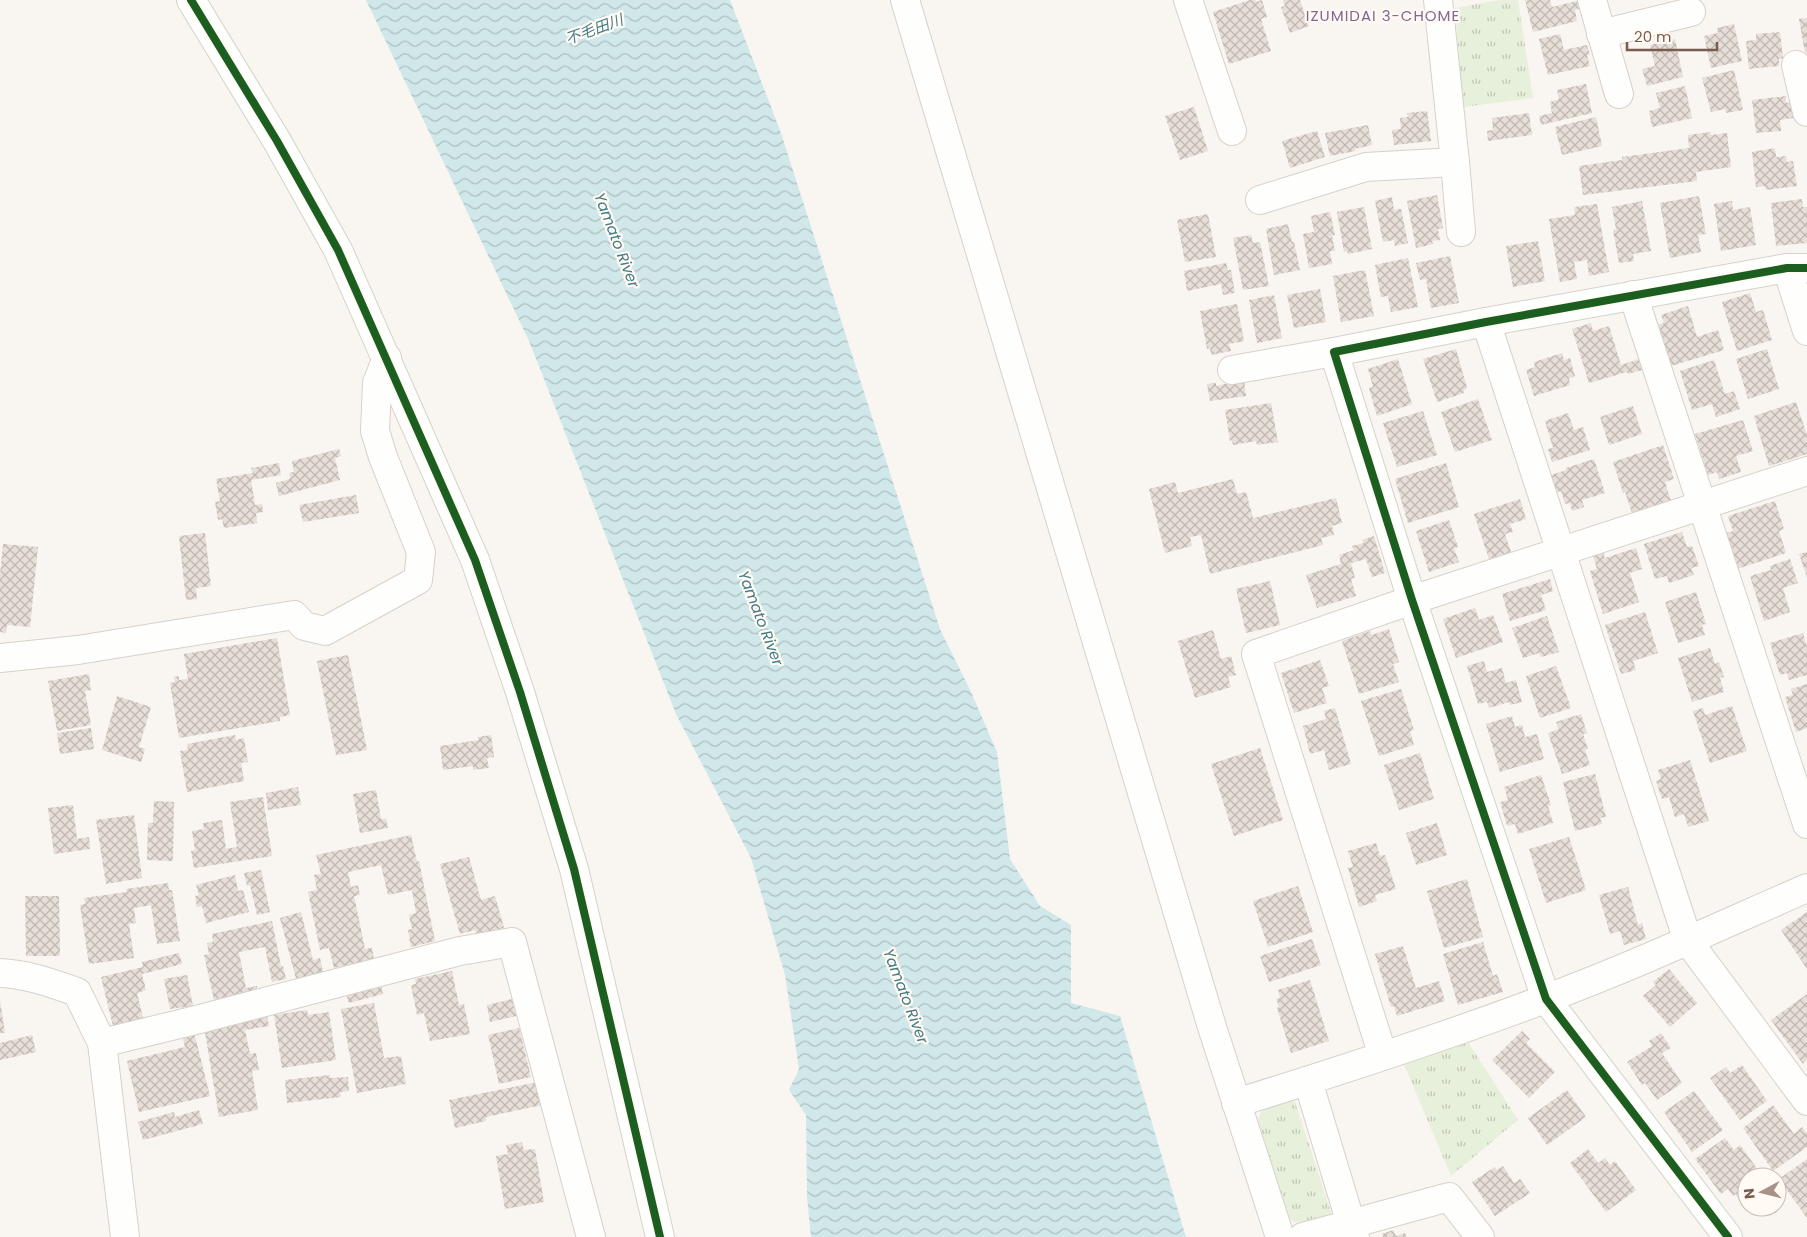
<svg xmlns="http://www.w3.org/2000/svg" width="1807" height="1237" viewBox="0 0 1807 1237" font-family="Poppins,'Noto Sans JP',sans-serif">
<defs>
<pattern id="grass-tufts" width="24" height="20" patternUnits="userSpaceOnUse" patternTransform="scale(1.25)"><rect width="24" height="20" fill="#e7f0db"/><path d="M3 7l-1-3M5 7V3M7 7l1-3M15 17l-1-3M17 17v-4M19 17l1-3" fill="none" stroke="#c0c6b4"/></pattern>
<pattern id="water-waves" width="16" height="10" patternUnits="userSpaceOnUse" patternTransform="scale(1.25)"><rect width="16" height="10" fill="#d0e8ea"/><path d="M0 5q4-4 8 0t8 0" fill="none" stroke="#aebfc0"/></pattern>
<pattern id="building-cross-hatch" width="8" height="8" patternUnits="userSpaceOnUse" patternTransform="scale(1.25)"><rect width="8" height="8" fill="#e6ded7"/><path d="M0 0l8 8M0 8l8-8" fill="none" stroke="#bfb7b1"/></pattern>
</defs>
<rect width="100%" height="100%" fill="#f9f5f0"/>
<g fill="url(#grass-tufts)">
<polygon points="1500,0 1518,0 1533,98 1463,107 1455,8"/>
<polygon points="1468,1042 1518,1120 1451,1176 1403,1062"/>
<polygon points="1294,1099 1332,1215 1299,1223 1288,1219 1258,1120 1262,1109"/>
</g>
<polygon fill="url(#water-waves)" points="366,0 730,0 781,133 940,629 971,692 997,752 1010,859 1040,906 1071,925 1071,1003 1120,1016 1186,1237 811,1237 807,1197 806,1115 789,1090 799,1069 785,975 751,858 676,714 529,341"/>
<g fill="url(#building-cross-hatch)">
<polygon points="1250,0 1255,0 1256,2 1262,0 1267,17 1261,19 1271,51 1229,64 1213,12"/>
<polygon points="1283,0 1300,0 1309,26 1290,33 1281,7 1285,6"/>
<polygon points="1525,0 1550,0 1552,7 1577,1 1579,9 1575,10 1577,21 1533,32"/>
<polygon points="1807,18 1807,52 1805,53 1799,19"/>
<polygon points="1734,24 1742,61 1711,68 1704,36 1718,33 1717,28"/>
<polygon points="1780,32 1783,58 1779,59 1779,66 1749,69 1746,41 1756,40 1756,34"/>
<polygon points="1560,34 1564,50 1587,45 1590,55 1587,55 1590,66 1548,75 1539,39"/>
<polygon points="1675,39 1683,77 1647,86 1642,69 1655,66 1650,45"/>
<polygon points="1734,70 1743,110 1726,113 1725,109 1711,112 1702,78"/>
<polygon points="1586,84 1592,113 1541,125 1539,116 1552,113 1550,102 1559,99 1557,90"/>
<polygon points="1685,86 1692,118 1652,127 1649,111 1660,108 1656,93"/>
<polygon points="1786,96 1786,103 1791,102 1793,118 1780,120 1781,131 1756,133 1752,100"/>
<polygon points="1194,107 1208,151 1180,160 1165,116"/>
<polygon points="1427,111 1431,141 1394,145 1392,130 1401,129 1400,118 1408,117 1407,113"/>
<polygon points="1529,113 1532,135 1488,141 1487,131 1493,130 1492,118"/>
<polygon points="1596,117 1602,146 1562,155 1555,127"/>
<polygon points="1368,125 1372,145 1355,149 1355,151 1330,156 1325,133"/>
<polygon points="1317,131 1325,157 1290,168 1282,141"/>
<polygon points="1711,132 1711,135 1727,133 1731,167 1696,172 1697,181 1583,195 1579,166 1622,160 1622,157 1689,148 1688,135"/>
<polygon points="1775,148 1776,157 1786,156 1787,162 1793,161 1797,186 1766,190 1765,186 1756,187 1752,152"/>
<polygon points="1437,195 1443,228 1438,229 1440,240 1432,241 1433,244 1416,248 1407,201"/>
<polygon points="1699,196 1706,234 1698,235 1701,252 1670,258 1660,203"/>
<polygon points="1392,197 1394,210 1401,209 1408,243 1395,246 1394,240 1383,242 1375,201"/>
<polygon points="1802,199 1803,207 1807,207 1807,243 1776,246 1771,203"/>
<polygon points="1642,201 1651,251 1633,254 1634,261 1619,263 1613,230 1616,229 1612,207"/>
<polygon points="1732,201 1733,210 1750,207 1756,245 1721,251 1714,204"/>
<polygon points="1597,204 1609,272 1589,276 1587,260 1574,262 1577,279 1560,282 1549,219 1575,215 1574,207"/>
<polygon points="1364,207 1372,249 1348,254 1347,251 1344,252 1337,212"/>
<polygon points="1330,212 1335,235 1332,236 1335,251 1330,251 1332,264 1309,268 1303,234 1314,232 1311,216"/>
<polygon points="1208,214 1216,257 1185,262 1177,220"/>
<polygon points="1288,224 1292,242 1294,242 1300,270 1274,275 1266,229"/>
<polygon points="1251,235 1253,243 1260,242 1269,286 1243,290 1233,238"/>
<polygon points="1538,241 1545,281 1513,287 1506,246"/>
<polygon points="1450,256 1459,303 1431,308 1426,279 1420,280 1416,263"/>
<polygon points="1408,258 1418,307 1391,312 1388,296 1381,297 1375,265"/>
<polygon points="1226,263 1228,270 1231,270 1235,293 1223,295 1221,284 1187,291 1184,271"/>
<polygon points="1365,270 1374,316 1341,322 1333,276"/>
<polygon points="1320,289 1326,322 1294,328 1287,295"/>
<polygon points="1750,293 1756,312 1763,310 1772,340 1737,351 1722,302"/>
<polygon points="1274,295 1282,338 1257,343 1249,300"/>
<polygon points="1237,304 1244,341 1229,344 1231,351 1211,355 1210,348 1207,349 1200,311"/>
<polygon points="1688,306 1697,337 1718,330 1724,350 1671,366 1658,325 1664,323 1661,315"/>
<polygon points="1591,323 1593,331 1609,326 1621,365 1639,359 1642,370 1628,374 1627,372 1589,383 1572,329"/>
<polygon points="1456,349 1467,388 1464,390 1464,393 1437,402 1423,359"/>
<polygon points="1767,349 1779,389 1748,399 1736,359"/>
<polygon points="1562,353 1564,360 1570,358 1575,376 1569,378 1570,385 1534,396 1526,370 1535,367 1534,362"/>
<polygon points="1398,359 1412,404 1377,416 1369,388 1373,387 1368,369"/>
<polygon points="1714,360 1725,394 1734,391 1740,409 1716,417 1712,404 1692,410 1680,371"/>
<polygon points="1244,380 1246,396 1210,401 1207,384 1216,383 1216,386"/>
<polygon points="1478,399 1492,440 1455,452 1441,412"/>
<polygon points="1796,402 1807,435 1807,454 1769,466 1754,416"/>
<polygon points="1271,403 1278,442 1257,445 1256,441 1233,445 1232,440 1230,441 1225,410"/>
<polygon points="1633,406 1642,434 1609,445 1600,417"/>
<polygon points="1423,411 1437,455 1397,467 1383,423"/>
<polygon points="1568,413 1574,430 1583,427 1590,450 1552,462 1548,449 1553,448 1545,421"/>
<polygon points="1743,420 1753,451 1736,456 1741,472 1719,479 1717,472 1708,475 1695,434"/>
<polygon points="1663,445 1674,479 1665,482 1671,501 1632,513 1625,492 1623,493 1613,462"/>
<polygon points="339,449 341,456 335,458 340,480 279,496 276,483 290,479 289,473 294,472 292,461"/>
<polygon points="1594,459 1605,493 1582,500 1584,507 1572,511 1570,503 1565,504 1561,491 1557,492 1551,475 1566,470 1566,468"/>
<polygon points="279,463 281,475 251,480 255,505 262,504 263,512 256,513 257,523 224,528 222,519 218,520 215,502 220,501 216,479 253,473 251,468"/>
<polygon points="1446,463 1459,507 1408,523 1395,479"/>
<polygon points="1233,479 1237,494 1246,492 1253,518 1336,498 1342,523 1332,526 1334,535 1321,538 1323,545 1210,574 1201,535 1190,537 1192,546 1165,553 1149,489 1175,482 1178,493"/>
<polygon points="356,495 359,513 303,522 299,505"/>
<polygon points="1520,499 1526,519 1510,524 1513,532 1505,534 1511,552 1489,559 1474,514"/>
<polygon points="1775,501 1784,529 1779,531 1786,553 1737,569 1726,533 1733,531 1728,516"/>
<polygon points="1449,520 1458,547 1454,548 1459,562 1429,572 1416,531"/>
<polygon points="1682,532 1687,547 1692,546 1699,566 1691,568 1694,575 1669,583 1667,576 1655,579 1644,544"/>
<polygon points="205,533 211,586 196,588 197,599 186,600 179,536"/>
<polygon points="1374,536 1385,573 1372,577 1366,559 1351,563 1355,578 1351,579 1356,596 1317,608 1306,575 1341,564 1339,555 1354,550 1352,546 1364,543 1362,540"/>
<polygon points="3,544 38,547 30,627 7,625 6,633 0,632 0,574"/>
<polygon points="1636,548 1642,569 1630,573 1639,602 1603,614 1590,571 1597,569 1593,556 1603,552 1605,558"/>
<polygon points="1807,552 1807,577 1799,554"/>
<polygon points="1790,559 1798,583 1783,588 1790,612 1764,621 1750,576 1771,570 1770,566"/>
<polygon points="1550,579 1553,591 1541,595 1546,610 1510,621 1502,594"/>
<polygon points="1270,581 1280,625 1246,633 1236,589"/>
<polygon points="1696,592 1706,624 1702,625 1705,635 1678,643 1665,602"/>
<polygon points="1475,608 1479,620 1493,615 1503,642 1456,658 1443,619"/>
<polygon points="1645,612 1658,653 1633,661 1636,670 1621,674 1605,625"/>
<polygon points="1547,616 1559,652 1541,657 1539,653 1523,658 1512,628"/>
<polygon points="1389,629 1399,662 1393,664 1399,682 1359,694 1342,641 1370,631 1372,635"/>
<polygon points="1213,630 1221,659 1231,656 1236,675 1228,677 1231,687 1195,698 1178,641"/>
<polygon points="1803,633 1807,647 1807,675 1789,680 1787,673 1780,675 1770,643"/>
<polygon points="277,638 290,715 280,717 280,721 179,738 170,683 175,682 174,677 179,676 179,680 188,679 184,654"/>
<polygon points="1710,648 1715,664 1719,662 1724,677 1720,678 1724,692 1692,702 1678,658"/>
<polygon points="348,655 367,750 336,755 317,661"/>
<polygon points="1320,660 1329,686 1322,688 1327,703 1294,713 1281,673"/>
<polygon points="1484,661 1487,672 1502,668 1506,683 1516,680 1522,702 1510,705 1509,702 1489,708 1487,702 1478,704 1467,666"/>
<polygon points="1556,666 1571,708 1540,718 1526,676"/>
<polygon points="89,674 91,690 85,691 91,725 57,731 48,681"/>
<polygon points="1807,684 1807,728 1796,732 1785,697 1793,695 1791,689"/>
<polygon points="1401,689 1414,730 1410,731 1414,745 1379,756 1361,701"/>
<polygon points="117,696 151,707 139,747 145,749 141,762 102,750"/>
<polygon points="1732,706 1747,751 1710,763 1693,711 1703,708 1705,715"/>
<polygon points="1335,708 1351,764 1329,770 1324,750 1310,754 1303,726 1326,719 1324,711"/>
<polygon points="1581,714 1587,733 1583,734 1588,749 1585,750 1590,765 1562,774 1548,733 1559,729 1556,722"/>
<polygon points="1512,716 1515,727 1522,725 1525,737 1537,734 1544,759 1500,772 1486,724"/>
<polygon points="91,728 94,749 60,754 57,733"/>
<polygon points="235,735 236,740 244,738 248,762 241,763 244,781 187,792 180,751 188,750 187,744"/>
<polygon points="491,735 494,757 487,758 489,768 473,770 473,766 443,770 440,746 479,740 478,737"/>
<polygon points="1260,748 1283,820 1234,836 1211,764"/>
<polygon points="1420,753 1434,799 1399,810 1384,765"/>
<polygon points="1690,760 1709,821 1688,827 1684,814 1675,817 1669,797 1662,799 1656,781 1661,779 1658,770"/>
<polygon points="1595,774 1606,817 1600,818 1602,824 1575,831 1563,782"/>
<polygon points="1541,775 1551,805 1548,806 1553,823 1518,834 1515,824 1507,826 1500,802 1508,800 1504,787"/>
<polygon points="298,787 301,805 268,810 266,793"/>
<polygon points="376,790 381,819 386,819 388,828 360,833 353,794"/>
<polygon points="263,797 272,856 194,868 191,851 195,850 192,831 204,829 203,823 222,820 226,849 237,847 230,802"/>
<polygon points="154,801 174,802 173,861 147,860 148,823 153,823"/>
<polygon points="73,805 77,839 89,837 90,849 54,854 48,808"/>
<polygon points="134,815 142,878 106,884 96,820"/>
<polygon points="1437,823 1447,855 1416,865 1406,833"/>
<polygon points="411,835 417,862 419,861 435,941 411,947 408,930 412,929 409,915 416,913 412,890 388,895 381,865 348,872 351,887 358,885 360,895 354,896 365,949 372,948 374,959 334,968 329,948 320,950 308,892 317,890 314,875 321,874 316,855"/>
<polygon points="1569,837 1586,890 1546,903 1529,849"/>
<polygon points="1376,843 1380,856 1385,855 1396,889 1375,895 1377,901 1359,907 1348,868 1353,867 1348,851"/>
<polygon points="469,857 481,900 495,896 504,928 477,935 475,930 460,934 440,864"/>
<polygon points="261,870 270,912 257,915 250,885 247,886 244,873"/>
<polygon points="235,875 238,891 243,890 249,912 206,923 202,906 197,907 195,896 199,895 196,885"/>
<polygon points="1467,879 1483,937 1444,948 1427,891"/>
<polygon points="168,883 169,890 172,890 180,941 157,944 151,905 134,908 136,923 129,924 134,958 89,964 80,905 85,904 84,898 127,892 126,889"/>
<polygon points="1298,886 1313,932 1268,947 1253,901"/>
<polygon points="1628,887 1638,925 1642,923 1646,939 1624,945 1620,931 1610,934 1599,895"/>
<polygon points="25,896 59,896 60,956 26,956"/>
<polygon points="301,912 313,960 320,958 323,972 296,979 280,918"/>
<polygon points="1807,912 1807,969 1781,930"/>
<polygon points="272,921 281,966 283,966 286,979 272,982 265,947 239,952 246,988 257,986 257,990 214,1000 204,955 209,954 207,943 213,942 212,934"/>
<polygon points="1312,939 1321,965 1269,982 1260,956"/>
<polygon points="1483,942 1493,976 1497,974 1503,992 1458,1005 1443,954"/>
<polygon points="1403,946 1416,988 1439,981 1445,1001 1397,1016 1394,1006 1391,1007 1375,954"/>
<polygon points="179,953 182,964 142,974 146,990 137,993 144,1022 114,1030 101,977 143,967 142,962"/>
<polygon points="1669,969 1697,1003 1670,1027 1643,996 1656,985 1653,982"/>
<polygon points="452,971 459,1005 464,1004 470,1034 430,1041 424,1013 417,1015 411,985 416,984 415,979"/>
<polygon points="187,975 193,1006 170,1009 164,979"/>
<polygon points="380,980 383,994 349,1003 345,990"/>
<polygon points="1310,980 1329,1041 1291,1053 1277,1008 1279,1007 1276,999 1280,998 1278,990"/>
<polygon points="1807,994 1807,1060 1803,1064 1771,1020"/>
<polygon points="512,999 516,1016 490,1022 487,1005"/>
<polygon points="0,1001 5,1033 0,1033"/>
<polygon points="374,1003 384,1058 401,1056 406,1084 357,1093 341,1009"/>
<polygon points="307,1010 308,1015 329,1012 336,1060 282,1068 274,1015"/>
<polygon points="267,1015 269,1026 245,1030 250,1054 256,1053 259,1070 252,1071 258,1110 219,1117 204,1026"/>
<polygon points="519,1028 531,1077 499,1084 488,1035"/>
<polygon points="1522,1031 1530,1039 1526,1043 1555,1072 1529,1098 1492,1060"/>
<polygon points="194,1032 210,1096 139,1112 127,1061 185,1047 182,1035"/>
<polygon points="1661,1033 1671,1048 1662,1053 1682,1083 1657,1100 1645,1083 1642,1085 1627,1062 1652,1046 1649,1041"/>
<polygon points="32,1035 36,1052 0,1060 0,1043"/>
<polygon points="1742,1065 1767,1101 1740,1120 1710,1078 1726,1067 1730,1073"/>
<polygon points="330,1075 330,1078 348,1077 349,1091 340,1092 341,1097 287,1103 285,1080"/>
<polygon points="538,1082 542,1105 486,1117 486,1121 455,1128 449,1100"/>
<polygon points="1567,1090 1586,1117 1547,1145 1528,1118"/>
<polygon points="1694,1091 1723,1130 1692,1152 1664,1112"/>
<polygon points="1773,1105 1794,1134 1802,1127 1807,1134 1807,1147 1773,1171 1743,1128"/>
<polygon points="199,1110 203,1124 143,1140 138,1122 174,1112 175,1117"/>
<polygon points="1725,1138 1734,1150 1740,1145 1763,1177 1747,1177 1747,1191 1738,1198 1736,1194 1733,1196 1728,1189 1721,1194 1695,1159"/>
<polygon points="522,1142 524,1150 535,1149 544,1202 505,1209 496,1156 508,1154 506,1145"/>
<polygon points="1588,1149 1598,1163 1605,1158 1610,1165 1615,1161 1636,1190 1606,1212 1570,1163"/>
<polygon points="1807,1159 1807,1218 1779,1179"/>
<polygon points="1503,1166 1514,1183 1520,1179 1530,1193 1495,1216 1472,1182 1495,1167 1497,1170"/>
<polygon points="1393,1230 1396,1236 1405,1233 1406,1237 1383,1237 1382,1234"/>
</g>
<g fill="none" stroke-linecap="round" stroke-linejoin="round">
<defs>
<g id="minor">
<polyline points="191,0 277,141 338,250 475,560 520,692 574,869 660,1237"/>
<polyline points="905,0 1212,1027 1280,1237"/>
<polyline points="1188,0 1232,131"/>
<polyline points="1592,0 1619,94"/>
<polyline points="1601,34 1691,12"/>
<polyline points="1796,65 1807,112"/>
<polyline points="1455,162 1461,232"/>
<polyline points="1260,200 1366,167 1455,162 1438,0"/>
<polyline points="1787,268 1807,331"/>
<polyline points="1633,295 1807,824"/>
<polyline points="1486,322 1688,941 1807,1101"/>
<polyline points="1232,370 1334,352"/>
<polyline points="0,658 78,650 294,615 304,626 325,631 418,580 421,552 383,457 375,431 377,383 387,358"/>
<path d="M0,973C27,974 51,983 77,992L102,1043L125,1237"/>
<polyline points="102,1043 196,1020 460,951 512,942 591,1237"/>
<polyline points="1383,1056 1256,654 1412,600 1807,471"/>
<polyline points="1308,1081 1355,1237"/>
<path d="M1236,1103C1340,1071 1444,1037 1545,999C1634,966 1720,926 1807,888"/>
<polyline points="1303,1237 1449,1197 1480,1237"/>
<polyline points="1728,1237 1546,999 1412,600 1334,352 1486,322 1787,268 1807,268"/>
</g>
</defs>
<use href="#minor" stroke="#d7d1cb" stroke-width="30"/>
<use href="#minor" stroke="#fefefd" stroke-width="28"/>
<defs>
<g id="cycleway">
<polyline points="191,0 277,141 338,250 475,560 520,692 574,869 660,1237"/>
<polyline points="1728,1237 1546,999 1412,600 1334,352 1486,322 1787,268 1807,268"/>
</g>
</defs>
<use href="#cycleway" stroke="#fffaf3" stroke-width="11"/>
<use href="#cycleway" stroke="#1b5e20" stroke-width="8"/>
</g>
<g text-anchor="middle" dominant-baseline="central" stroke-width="4.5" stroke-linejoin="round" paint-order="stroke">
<g font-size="15" letter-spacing="1" fill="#846695" stroke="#fffaf3">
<text x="1383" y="15">IZUMIDAI 3-CHOME</text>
</g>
<g font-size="15" font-style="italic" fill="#437c86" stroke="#fffaf3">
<text transform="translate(594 29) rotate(-20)">不毛田川</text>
<text transform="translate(617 240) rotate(69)">Yamato River</text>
<text transform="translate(761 618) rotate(69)">Yamato River</text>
<text transform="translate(906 996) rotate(69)">Yamato River</text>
</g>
</g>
<g transform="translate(1762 1192) rotate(263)"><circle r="24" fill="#fffaf3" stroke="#cabbb1"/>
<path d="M0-4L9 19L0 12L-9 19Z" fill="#a69286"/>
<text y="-8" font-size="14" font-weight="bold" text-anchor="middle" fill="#7a5c4d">N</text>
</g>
<path d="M1627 42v8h90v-8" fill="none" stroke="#7a5c4d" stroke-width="2.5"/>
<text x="1634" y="42" font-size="15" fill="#7a5c4d" stroke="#fffaf3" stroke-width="4" paint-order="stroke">20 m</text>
</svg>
